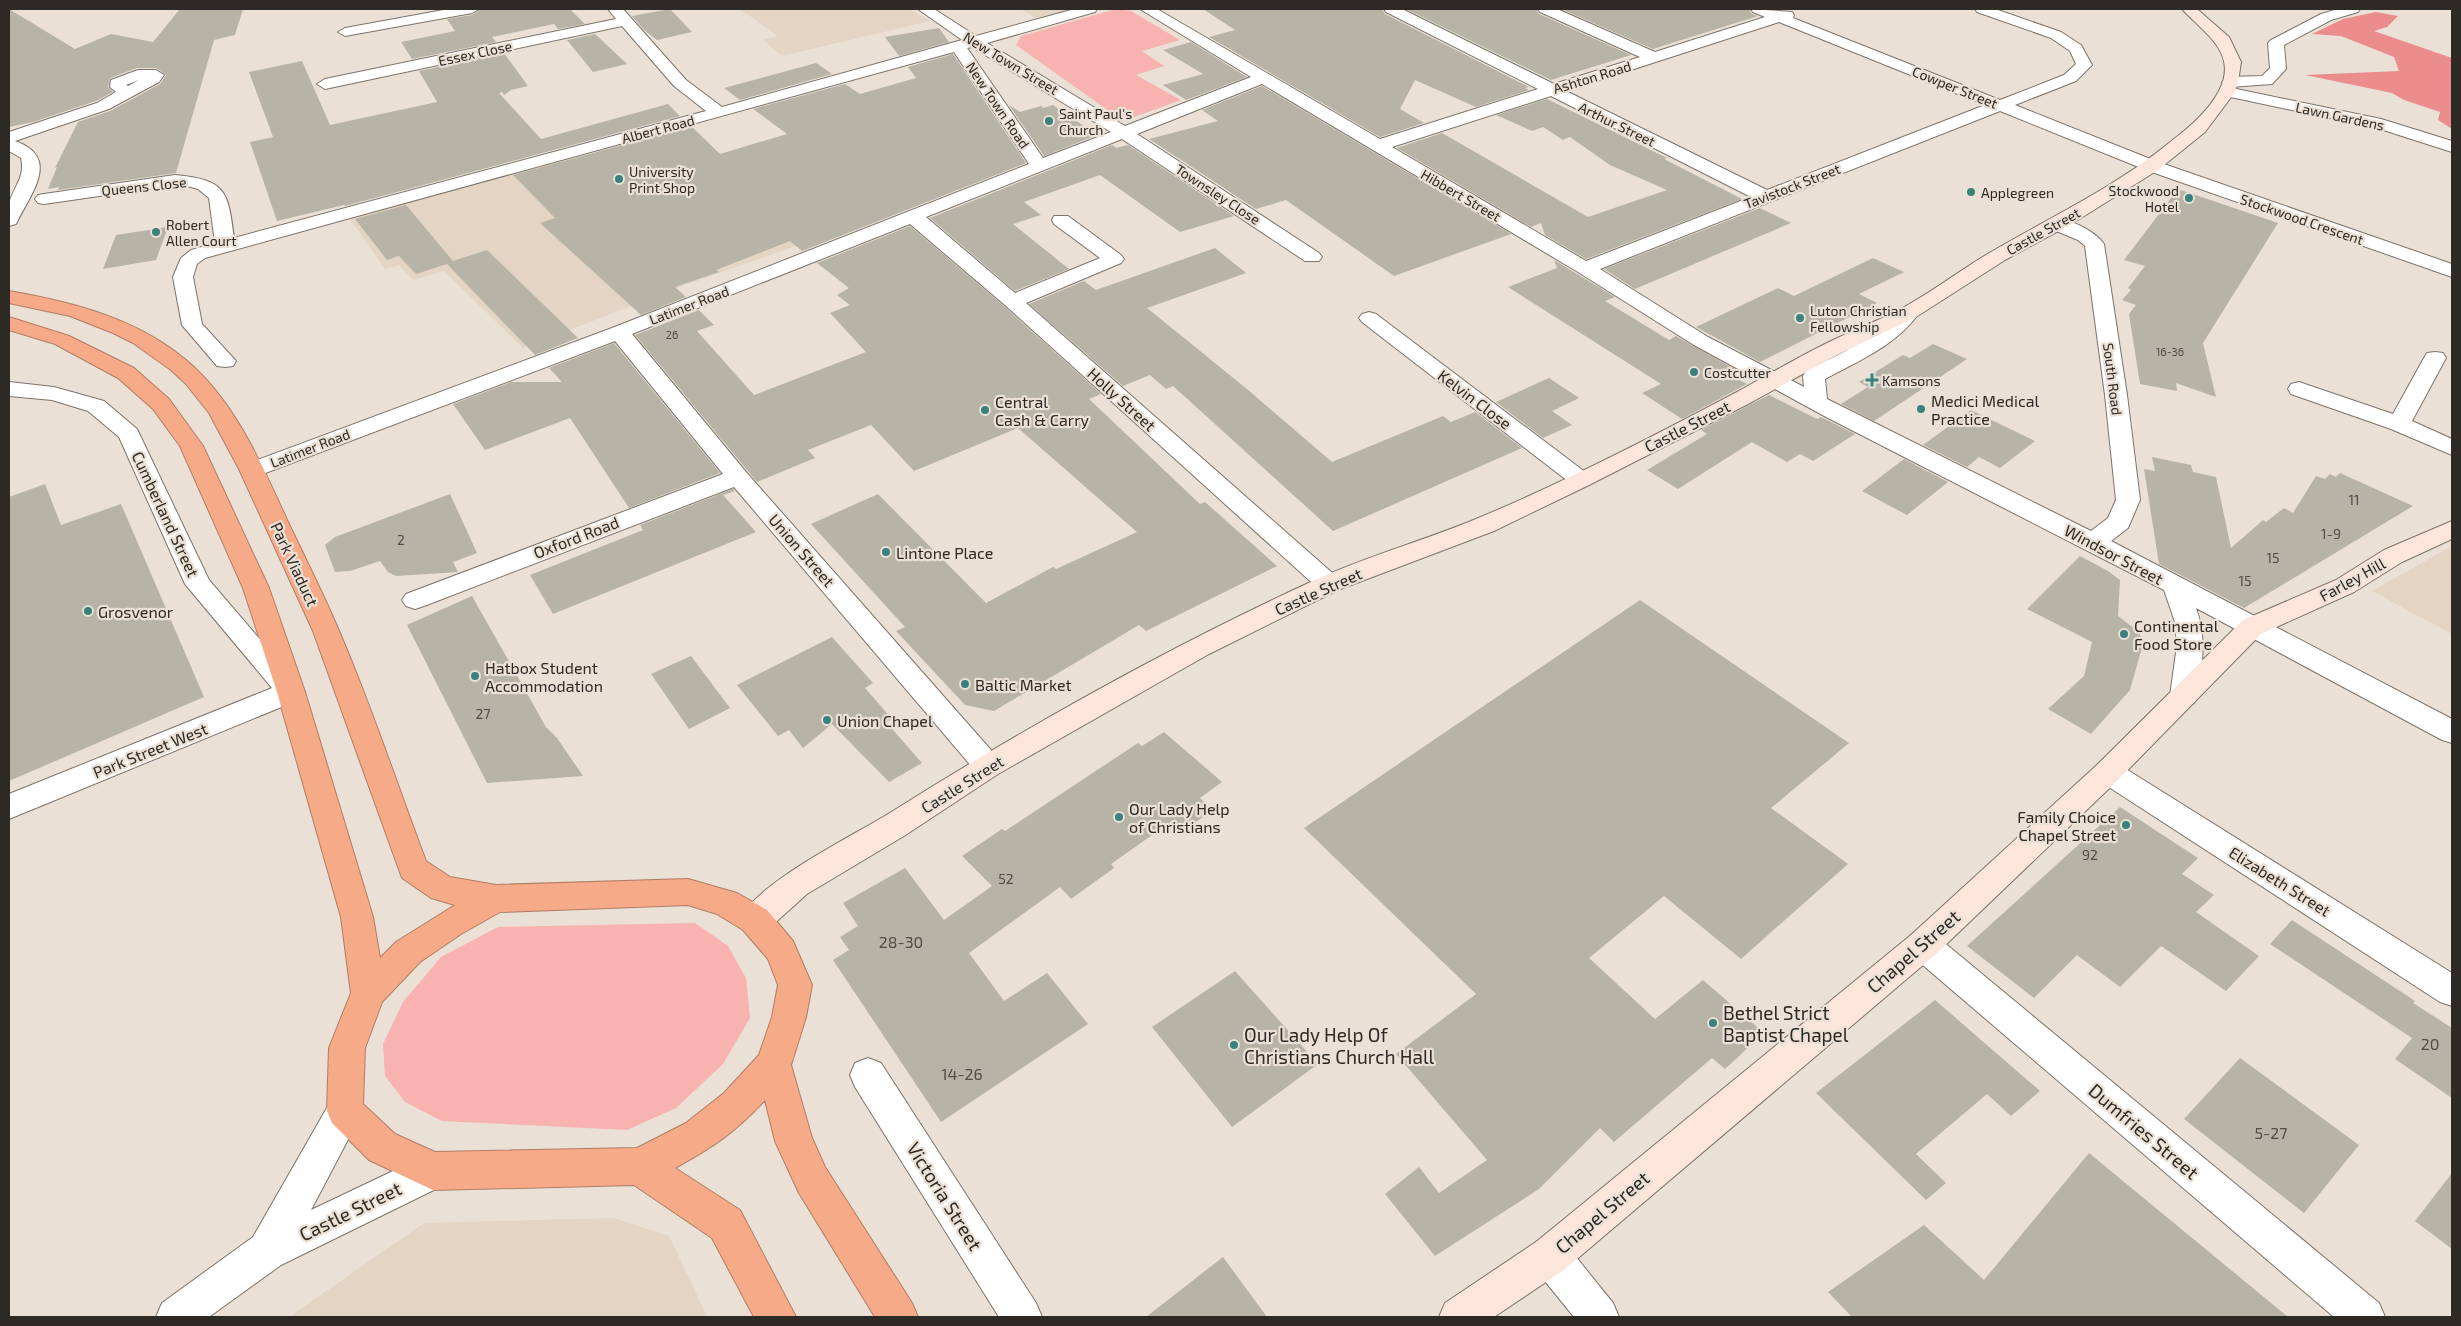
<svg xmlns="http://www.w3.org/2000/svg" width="2461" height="1326" viewBox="0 0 2461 1326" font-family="'Exo 2',sans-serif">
<rect width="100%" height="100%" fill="#eae0d6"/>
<g fill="#e3d4c3">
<polygon points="740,9 910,9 930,21 782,56 763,40 778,36"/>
<polygon points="1021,9 1075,9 1037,19"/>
<polygon points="559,160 602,202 932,198 688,284 602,218 685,285 523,348 444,271 413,280 399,265 385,269 350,219"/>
<polygon points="2452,546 2452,634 2372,591"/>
<polygon points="614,1218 669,1236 706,1314 702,1317 289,1317 424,1223"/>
</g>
<g fill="#f8b2b0">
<polygon points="1116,9 1131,11 1180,40 1142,51 1164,66 1136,75 1181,100 1123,121 1016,45 1021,36"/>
<polygon points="695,923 728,946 746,978 750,1018 723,1064 676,1108 627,1130 442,1121 405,1102 385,1076 383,1044 403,1002 441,957 498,927"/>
</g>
<polygon fill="#eb8d8c" points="2376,12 2398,16 2387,27 2374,31 2452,58 2452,129 2438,120 2440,112 2404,100 2392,93 2305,75 2399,71 2394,57 2341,36 2312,34 2343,19"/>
<g fill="#b7b4a7">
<polygon points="9,9 75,49 111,34 153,42 180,9 243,9 235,35 214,40 176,173 58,190 59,187 48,189 57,167 55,168 78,122 110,111 160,84 166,75 156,68 137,68 110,78 108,87 113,92 96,101 33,122 9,127"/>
<polygon points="481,9 570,9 585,24 558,29 554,24 492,37 496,42 412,59 401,42 455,31 447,19 472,15"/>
<polygon points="670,9 692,32 657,40 644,30 632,16"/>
<polygon points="1203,9 1382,9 1385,14 1529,87 1525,88 1529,90 1476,107 1415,80 1400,109 1424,123 1380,137 1209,37 1235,30"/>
<polygon points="1406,9 1536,9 1539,14 1631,55 1551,80"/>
<polygon points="1561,9 1749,9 1752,14 1758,16 1653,49"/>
<polygon points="939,28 949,42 899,56 885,37"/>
<polygon points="595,34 627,64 593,72 567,40"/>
<polygon points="1191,42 1247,77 1186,100 1163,85 1203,74 1163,50"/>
<polygon points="504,53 528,86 511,90 504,95 502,92 499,93 541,139 668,104 680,116 345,206 344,205 277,221 250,142 273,137 249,72 302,61 330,125 437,102 419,71"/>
<polygon points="953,54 1026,163 802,251 790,241 716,270 719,272 675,287 686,297 641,315 540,223 555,218 513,175 691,126 720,154 787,134 753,109 845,84 860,94 916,78 908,67"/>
<polygon points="816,63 832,74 740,100 724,88"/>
<polygon points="1262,86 1511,234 1394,276 1286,200 1256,209 1149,139 1218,121 1202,110"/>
<polygon points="1547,99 1667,158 1664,159 1742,199 1586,259 1545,235 1541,223 1531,227 1397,148 1442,133 1588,217 1667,190 1610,165 1570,137 1563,140 1543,127 1532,131 1496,115"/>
<polygon points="1009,105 1020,112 1041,106 1043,108 1053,105 1097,135 1044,156"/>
<polygon points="1112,145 1116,148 1128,145 1234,216 1180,232 1100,175 1024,202 1041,215 1013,224 1069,269 1015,291 930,218"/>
<polygon points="2178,189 2278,223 2203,343 2216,397 2176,383 2177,391 2140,384 2129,314 2136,305 2122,300 2131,290 2128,288 2145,266 2124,260"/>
<polygon points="406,205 453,261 487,250 578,338 535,355 447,264 416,274 399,256 387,260 355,219"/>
<polygon points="1760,208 1791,223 1635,289 1604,269"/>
<polygon points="910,226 1004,306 1101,394 1089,399 1200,504 1205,502 1277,566 1146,631 1139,625 994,711 965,705 896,631 905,627 811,524 878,494 986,603 1053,567 1056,569 1137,532 1018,428 914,471 871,425 808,450 815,458 757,482 635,335 699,310 714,325 697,331 754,395 866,352 830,313 850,305 837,295 849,288 817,263"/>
<polygon points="168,227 156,260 103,269 116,235"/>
<polygon points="1215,248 1246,273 1147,308 1247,389 1332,462 1443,416 1451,422 1475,412 1522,448 1333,531 1173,386 1166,389 1150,375 1123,386 1029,304 1084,281 1096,290"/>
<polygon points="1873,258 1904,272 1859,294 1877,303 1760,362 1696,327 1778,288 1794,296"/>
<polygon points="1554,260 1615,297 1605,301 1669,340 1676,336 1740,372 1731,376 1747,384 1682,419 1642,393 1661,384 1508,287 1557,268"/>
<polygon points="614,343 720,473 629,508 570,418 485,450 453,404 511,382 562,382 549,368"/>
<polygon points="1933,344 1967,359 1874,421 1841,404 1868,387 1859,382 1903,355 1910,358"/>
<polygon points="1549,378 1579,398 1552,411 1572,425 1543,438 1496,402"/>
<polygon points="1769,395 1817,419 1821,417 1855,434 1813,461 1800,454 1787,462 1752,442 1678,489 1647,470 1707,434 1701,430"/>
<polygon points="1971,410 2035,441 2000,468 1979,457 1967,467 1923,445"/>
<polygon points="2152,457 2191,465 2193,472 2216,477 2231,548 2263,520 2266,522 2284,508 2293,513 2316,476 2325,479 2330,474 2336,477 2340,473 2413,506 2244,608 2159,564 2144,469 2155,471"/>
<polygon points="1904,459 1948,482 1907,515 1862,491"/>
<polygon points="45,484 61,525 121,504 204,697 9,781 9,497"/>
<polygon points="733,489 735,491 723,495 756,532 553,614 530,575 643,530 640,525"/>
<polygon points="450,494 477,553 453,562 458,572 396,576 388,572 380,561 350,571 335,572 325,545 335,537"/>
<polygon points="2080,556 2108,571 2120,580 2118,616 2139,632 2143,644 2130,690 2091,734 2048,709 2084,676 2092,642 2027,609"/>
<polygon points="472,596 546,727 557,738 583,776 487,783 407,625"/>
<polygon points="1640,600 1849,743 1771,808 1848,864 1741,959 1664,896 1589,958 1655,1019 1703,980 1764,1033 1725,1069 1712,1058 1614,1142 1600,1128 1539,1189 1435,1256 1385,1194 1419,1167 1439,1193 1487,1160 1396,1054 1476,994 1304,828"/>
<polygon points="832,637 873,683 865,688 892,719 886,722 922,763 889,782 832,724 803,748 789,730 778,736 737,685"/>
<polygon points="691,656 730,708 689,729 651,674"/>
<polygon points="1164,732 1222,782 1200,798 1212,810 1184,831 1172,821 1111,864 1114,868 1071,899 1060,887 969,953 1004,1001 1047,973 1088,1024 941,1122 833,960 849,950 840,937 858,926 843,903 905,868 944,920 992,886 962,856 1002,829 1005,831 1138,743 1142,746"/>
<polygon points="2120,807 2198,858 2182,874 2214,895 2196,912 2259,956 2226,991 2161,946 2120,987 2077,955 2034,998 1967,946"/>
<polygon points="2292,920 2415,1001 2413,1003 2452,1028 2452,1098 2395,1059 2412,1038 2270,944"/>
<polygon points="1235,971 1318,1064 1232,1127 1152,1027"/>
<polygon points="1935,1000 2040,1091 2011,1116 1987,1094 1916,1154 1946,1183 1926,1200 1816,1093"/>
<polygon points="2240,1058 2359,1145 2304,1213 2184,1119"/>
<polygon points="2089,1153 2288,1317 1852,1317 1828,1292 1924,1225 1984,1280"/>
<polygon points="2452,1173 2452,1249 2415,1221"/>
<polygon points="1223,1257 1267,1317 1146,1317"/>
</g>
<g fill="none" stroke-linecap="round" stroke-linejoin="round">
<defs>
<g id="street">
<polygon points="449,9 479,9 472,13 345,36 338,32 345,28"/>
<path d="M608,9H623L686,80L722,107L962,40L918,9H934L976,36L1075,9H1097L1095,12L987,43L1125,126L1251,77L1140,9H1157L1380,139L1538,89L1386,12L1384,9H1402L1554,84L1640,57L1540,12L1538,9H1557L1655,52L1765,17L1753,12L1751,9L1792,12L1794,15L1793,18L2000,100L2064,75L2076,64L2070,51L2051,38L1977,12L1975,9H1995L2061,32L2081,45L2092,65L2076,81L2015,105L2158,162L2452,264V277L2146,170L2000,111L1600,269L1708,337L1804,387L1803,376L1806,371C1832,358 1858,346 1881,328C1893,319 1900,305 1916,309L1919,313C1897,345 1858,361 1825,379L1827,399L2091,531L2108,518L2116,500L2105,395L2085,246L2078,240L2049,228L2047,224L2049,220C2066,216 2094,230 2104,244L2127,395L2140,500L2128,528L2111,541L2452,719V743L2442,740L2196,608C2207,638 2202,665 2198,696L2194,703L2184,706L2174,703L2170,696L2177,645L2175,622L2164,590L1828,418L1694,345L1578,272L1262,84L1137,134L1319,253L1322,257L1319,261H1305L1122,139L926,217L1015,293L1100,258L1054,224L1052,220L1054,216H1068L1121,255L1124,259L1121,263L1026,303L1338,578L1342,584L1338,590L1329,593L1320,590L1005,305L910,224L632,334L746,472L998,758L1003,766L998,774L988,777L978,774L734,487L424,606L415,609L406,606L402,600L406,594L723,474L615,341L260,475L252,477L244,475L240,470L244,465L612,328L1029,164L954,52L205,258L197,264L193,277L202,324L236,361L233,366L225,367L217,366L182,325L173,277L181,258L191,250L215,243L209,198L198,189L191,187L175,185L44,204L38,203L35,199L38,195L44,194L175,175C226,180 228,190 234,238L706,111L674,86L622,26L325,89L317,84L325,79L616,19ZM1779,22L1985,105L1767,190L1566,91ZM972,47L1111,132L1043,158L967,48ZM1551,96L1751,197L1586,261L1392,147Z"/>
<polygon points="2338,9 2360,9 2358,12 2331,20 2284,45 2286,69 2272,84 2230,87 2222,82 2230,77 2262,76 2270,68 2268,43 2271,40 2321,14"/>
<path d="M138,70H156L164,75L159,82L109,109L15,141C60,157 33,191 18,220L16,224L9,226C9,219 8,211 9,205C12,188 26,178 21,158L9,151V132L97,103L116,92L110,87L111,80ZM139,80L128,86L126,85Z"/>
<polygon points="2227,87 2381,119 2452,141 2452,152 2377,128 2221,95 2219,92"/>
<polygon points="1369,312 1376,314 1589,475 1593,480 1589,485 1581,487 1573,485 1362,322 1359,318 1362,314"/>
<polygon points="2435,352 2443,353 2446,358 2412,421 2452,439 2452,455 2391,429 2291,394 2288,389 2291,384 2299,382 2393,414 2424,358 2427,353"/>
<polygon points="9,382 54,387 104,401 137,429 209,580 305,692 301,699 9,819 9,794 272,688 185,584 119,437 88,411 52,400 9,396"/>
<polygon points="2108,760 2118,764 2452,973 2452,1006 2440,1002 2098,780 2093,772 2098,764"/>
<polygon points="1923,931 1935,935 2379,1303 2385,1317 2334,1317 1911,955 1906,945 1911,935"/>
<polygon points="868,1058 881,1063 1036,1303 1042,1317 999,1317 855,1087 850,1075 855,1063"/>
<polygon points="345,1094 358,1099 363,1111 311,1210 433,1152 446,1158 452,1171 446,1184 281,1265 209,1317 156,1317 162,1303 253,1237 332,1099"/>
<polygon points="1550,1236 1564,1242 1613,1303 1619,1317 1574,1317 1536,1270 1530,1256 1536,1242"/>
</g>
<g id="secondary">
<path d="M2182,9H2197L2229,37L2241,62L2238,82L2235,92L2205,132L2158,170L2073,223L2005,260L1916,317L1839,354L1748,404L1589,485L1494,531L1338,590L1209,654L998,774L904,836L807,894L767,930L755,934L743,930L739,920C757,882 855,835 893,811C1028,726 1169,647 1315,580C1367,556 1423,541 1476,519C1565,482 1652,437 1737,392C1766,376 1795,359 1825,344C1849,332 1875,322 1899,310C1931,293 1960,270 1991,252C2051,217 2115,187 2169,143C2187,129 2208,112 2219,91C2239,53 2204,33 2182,9Z"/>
<polygon points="2452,521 2452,539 2402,562 2354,592 2261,634 2118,780 1935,955 1564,1270 1494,1317 1439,1317 1445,1303 1536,1242 1911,935 2098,764 2243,620 2336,580 2384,550"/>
</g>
<path id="highway" d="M9,291C72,302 136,318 186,360C235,401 262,465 288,522C306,560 326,599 342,638C373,711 398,787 426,861L450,877L496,885L688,879L737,893L767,910L793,941L812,985L806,1017L791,1065L812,1138L825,1167L912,1303L918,1317H875L799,1193L775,1141L765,1100C736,1132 712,1148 675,1168L740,1210L796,1317H754L712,1238L634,1185L433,1190L369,1160L332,1123L327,1111L329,1048L351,993L341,917L277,692L243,588L180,446L153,409L118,378L55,344L9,330V317L69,336L134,368L169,399L203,446L269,588L305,692L373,917L380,958L396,942L455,905L431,898L402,878L313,631L239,469L209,413L186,384L171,370L133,343L113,333L70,316L9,303ZM688,905L717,914L743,930L768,959L778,985L772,1017L759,1055L724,1093L686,1123L637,1148L435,1152L395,1134L363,1104L365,1048L382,1002L420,962L461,934L500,912Z"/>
</defs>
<use href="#street" stroke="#7c736a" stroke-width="2"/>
<use href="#secondary" stroke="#7c736a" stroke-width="2"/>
<use href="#highway" stroke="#b07d65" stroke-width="2"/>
<use href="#street" fill="#fff" fill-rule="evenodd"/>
<use href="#secondary" fill="#fce6db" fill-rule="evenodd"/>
<use href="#highway" fill="#f6aa88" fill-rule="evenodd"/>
</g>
<g fill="#39817c" stroke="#eae0d6" stroke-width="2">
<circle cx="1049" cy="121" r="5"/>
<circle cx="619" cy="179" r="5"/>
<circle cx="1971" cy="192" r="5"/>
<circle cx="2189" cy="198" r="5"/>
<circle cx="156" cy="232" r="5"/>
<circle cx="1800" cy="318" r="5"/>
<circle cx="1694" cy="372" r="5"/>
<path d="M1869.5 372.5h5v5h5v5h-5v5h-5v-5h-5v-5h5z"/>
<circle cx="1921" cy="409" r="5"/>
<circle cx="985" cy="410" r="5"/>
<circle cx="886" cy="552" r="5"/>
<circle cx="88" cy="611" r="5"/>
<circle cx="2124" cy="634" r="5"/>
<circle cx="475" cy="676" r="5"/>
<circle cx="965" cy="684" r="5"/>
<circle cx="827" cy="720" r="5"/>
<circle cx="1119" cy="817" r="5"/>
<circle cx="2126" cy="825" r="5"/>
<circle cx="1713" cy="1023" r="5"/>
<circle cx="1234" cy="1045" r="5"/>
</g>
<g text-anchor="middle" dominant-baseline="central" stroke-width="4.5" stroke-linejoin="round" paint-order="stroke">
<g font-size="11" fill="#504c46">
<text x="672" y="334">26</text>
<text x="2170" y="351">16-36</text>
</g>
<g font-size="14" fill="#2d2925" stroke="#eae0d6">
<text transform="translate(475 53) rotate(-12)">Essex Close</text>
<text transform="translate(1011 63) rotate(31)">New Town Street</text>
<text transform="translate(1592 77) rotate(-17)">Ashton Road</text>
<text transform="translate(1955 87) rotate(22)">Cowper Street</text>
<text transform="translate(998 105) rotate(56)">New Town Road</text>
<text transform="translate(2340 116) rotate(12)">Lawn Gardens</text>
<text transform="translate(1617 124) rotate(26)">Arthur Street</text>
<text transform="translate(658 129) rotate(-15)">Albert Road</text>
<text transform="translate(144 186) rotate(-6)">Queens Close</text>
<text transform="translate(1792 186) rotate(-21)">Tavistock Street</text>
<text transform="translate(1218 194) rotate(33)">Townsley Close</text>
<text transform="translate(1461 195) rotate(30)">Hibbert Street</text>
<text transform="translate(2302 219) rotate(19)">Stockwood Crescent</text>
<text transform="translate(2043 231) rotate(-29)">Castle Street</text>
<text transform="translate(689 305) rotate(-21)">Latimer Road</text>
<text transform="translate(2113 379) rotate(83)">South Road</text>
<text transform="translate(310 448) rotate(-21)">Latimer Road</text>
</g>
<g font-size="14" fill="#2d2925" stroke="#eae0d6" text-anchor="start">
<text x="1059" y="113">Saint Paul's<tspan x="1059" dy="16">Church</tspan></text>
<text x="629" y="171">University<tspan x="629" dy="16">Print Shop</tspan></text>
<text x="2179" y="190" text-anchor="end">Stockwood<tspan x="2179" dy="16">Hotel</tspan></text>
<text x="1981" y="192">Applegreen</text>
<text x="166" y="224">Robert<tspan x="166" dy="16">Allen Court</tspan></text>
<text x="1810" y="310">Luton Christian<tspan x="1810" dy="16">Fellowship</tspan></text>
<text x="1704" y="372">Costcutter</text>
<text x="1882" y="380">Kamsons</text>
</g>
<g font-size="14" fill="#504c46">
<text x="2354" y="499">11</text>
<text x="2331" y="533">1-9</text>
<text x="401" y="539">2</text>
<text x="2273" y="557">15</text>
<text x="2245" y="580">15</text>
<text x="483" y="713">27</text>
<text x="2090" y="854">92</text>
<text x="1006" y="878">52</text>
</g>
<g font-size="16" fill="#2d2925" stroke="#eae0d6">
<text transform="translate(1122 399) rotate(42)">Holly Street</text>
<text transform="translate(1475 399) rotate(37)">Kelvin Close</text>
<text transform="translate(1687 426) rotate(-27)">Castle Street</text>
<text transform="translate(166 514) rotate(65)">Cumberland Street</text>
<text transform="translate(576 537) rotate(-21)">Oxford Road</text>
<text transform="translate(802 550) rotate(49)">Union Street</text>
<text transform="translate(2114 554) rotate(28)">Windsor Street</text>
<text transform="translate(295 564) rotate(65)">Park Viaduct</text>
<text transform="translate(2352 579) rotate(-29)">Farley Hill</text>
<text transform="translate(1318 591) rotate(-24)">Castle Street</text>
<text transform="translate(150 750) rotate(-22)">Park Street West</text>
<text transform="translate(962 784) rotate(-32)">Castle Street</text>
<text transform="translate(2280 881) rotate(32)">Elizabeth Street</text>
</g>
<g font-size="16" fill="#2d2925" stroke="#eae0d6" text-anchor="start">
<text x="1931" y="400">Medici Medical<tspan x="1931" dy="18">Practice</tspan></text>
<text x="995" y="401">Central<tspan x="995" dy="18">Cash &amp; Carry</tspan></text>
<text x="896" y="552">Lintone Place</text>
<text x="98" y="611">Grosvenor</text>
<text x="2134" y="625">Continental<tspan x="2134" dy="18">Food Store</tspan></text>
<text x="485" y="667">Hatbox Student<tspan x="485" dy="18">Accommodation</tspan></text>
<text x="975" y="684">Baltic Market</text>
<text x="837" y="720">Union Chapel</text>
<text x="1129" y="808">Our Lady Help<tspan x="1129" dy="18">of Christians</tspan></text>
<text x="2116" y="816" text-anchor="end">Family Choice<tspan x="2116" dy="18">Chapel Street</tspan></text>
</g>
<g font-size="16" fill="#504c46">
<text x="901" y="941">28-30</text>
<text x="2430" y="1043">20</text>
<text x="962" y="1073">14-26</text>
<text x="2271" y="1132">5-27</text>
</g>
<g font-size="19" fill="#2d2925" stroke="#eae0d6">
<text transform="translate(1913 951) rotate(-41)">Chapel Street</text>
<text transform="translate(2144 1131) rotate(40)">Dumfries Street</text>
<text transform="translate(945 1196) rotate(58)">Victoria Street</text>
<text transform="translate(350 1211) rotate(-26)">Castle Street</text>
<text transform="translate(1602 1212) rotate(-40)">Chapel Street</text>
</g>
<g font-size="19" fill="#2d2925" stroke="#eae0d6" text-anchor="start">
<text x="1723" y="1012">Bethel Strict<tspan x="1723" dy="22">Baptist Chapel</tspan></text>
<text x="1244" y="1034">Our Lady Help Of<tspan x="1244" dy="22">Christians Church Hall</tspan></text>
</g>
</g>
<rect width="2461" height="1326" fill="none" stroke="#2d2925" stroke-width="20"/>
</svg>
